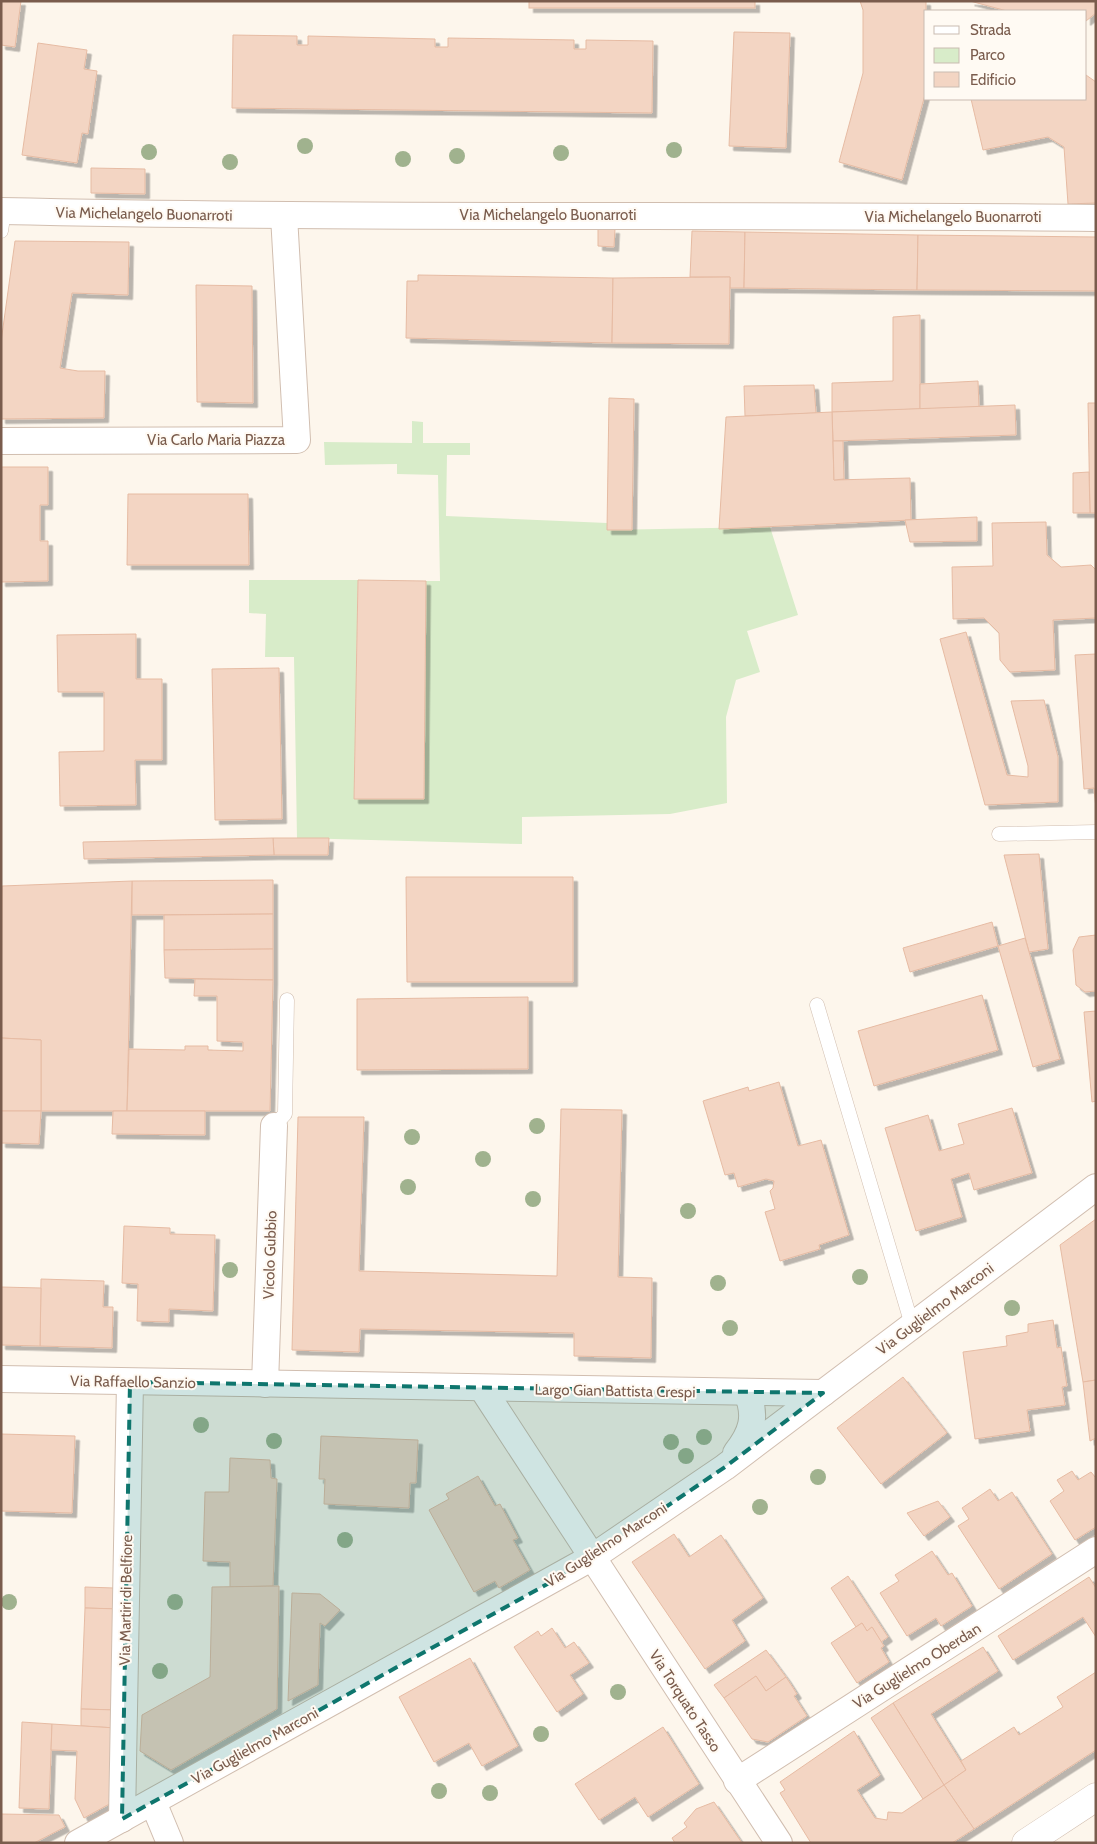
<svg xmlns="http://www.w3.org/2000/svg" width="1097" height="1844" viewBox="0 0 1097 1844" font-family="Cabin,sans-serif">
<defs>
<filter id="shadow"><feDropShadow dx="4.5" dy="4.5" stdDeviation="0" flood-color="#0004"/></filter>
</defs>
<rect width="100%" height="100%" fill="#fdf6ec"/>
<polygon fill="#d8ecc9" points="412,421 423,422 423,443 470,443 470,455 447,455 446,516 607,523 607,530 770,527 798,615 747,631 760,672 736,680 726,717 727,803 670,814 522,817 522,844 297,838 294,657 265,657 266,614 249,613 249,580 358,580 354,798 424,799 426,581 440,581 438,475 397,474 397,464 325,465 324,442 412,443"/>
<g fill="#f3d5c3" stroke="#e6bba3" filter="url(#shadow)">
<polygon points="1,1 21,1 15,47 1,45"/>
<rect x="529" y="1" width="226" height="7"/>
<polygon points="860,1 926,1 926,91 902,180 839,162 863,73 863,10"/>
<polygon points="970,1 1096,1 1096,13 1086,21 1086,11 1007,11"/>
<polygon points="734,32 790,33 786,148 729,146"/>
<polygon points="233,35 297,36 297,45 308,45 308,36 435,39 435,47 448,47 448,38 574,40 574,49 586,49 586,40 653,41 652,113 232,108"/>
<polygon points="38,43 87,50 84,69 97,71 88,134 82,133 77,163 22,155"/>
<polygon points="1086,75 1096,82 1096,203 1068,204 1064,147 1048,137 983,150 971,99 1086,99"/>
<polygon points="91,168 145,169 145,194 91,193"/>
<polygon points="598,229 615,229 614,247 598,246"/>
<polygon points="692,231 745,232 744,288 730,288 730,277 690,277"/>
<polygon points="745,232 918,235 917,290 744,288"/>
<polygon points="918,235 1096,237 1096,291 917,290"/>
<polygon points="15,241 129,242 128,295 72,293 60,368 78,371 105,371 104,418 1,419 1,342"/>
<polygon points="418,275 613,278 612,343 406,338 407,281 418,281"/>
<polygon points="730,277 729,344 612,343 613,278"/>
<polygon points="196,285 252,286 253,403 197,402"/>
<polygon points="920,315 920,409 832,412 832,383 893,381 893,317"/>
<polygon points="978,381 979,407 920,409 920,384"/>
<polygon points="814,385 816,413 745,416 744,386"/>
<polygon points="609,398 634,399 632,530 607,530"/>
<polygon points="1088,403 1096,403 1096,513 1090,513"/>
<polygon points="1015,405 1016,435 833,441 832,412"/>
<polygon points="832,412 834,480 910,478 911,520 719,529 726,417"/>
<polygon points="833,441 843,441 844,479 834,480"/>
<polygon points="1,467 48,467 48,505 40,505 40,541 48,541 48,581 1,582"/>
<polygon points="1089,472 1090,513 1073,513 1073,473"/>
<polygon points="128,494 248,494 249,565 127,565"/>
<polygon points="977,517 977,541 910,542 905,520"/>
<polygon points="1046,522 1047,555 1061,567 1091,565 1096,570 1096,618 1053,620 1055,670 1010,672 1000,660 999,633 984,618 953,619 952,567 993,566 992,523"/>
<polygon points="358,580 426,581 424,799 354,799"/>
<polygon points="966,632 1007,775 1028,777 1028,766 1011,701 1044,700 1058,757 1058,802 985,805 940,639"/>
<polygon points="136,634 136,679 162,679 162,760 135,760 136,805 60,806 59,752 104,751 104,692 58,692 57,635"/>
<polygon points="1096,654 1096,809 1094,788 1084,789 1075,655"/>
<polygon points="279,668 282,819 215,820 212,669"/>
<polygon points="273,838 329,838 328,855 274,855"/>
<polygon points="273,838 274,855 84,859 83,842"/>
<polygon points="1039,854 1048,949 1029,952 1004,855"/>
<polygon points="406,877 573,877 573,982 407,982"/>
<polygon points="273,880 273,914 132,915 132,881"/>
<polygon points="132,881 127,1111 41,1111 41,1040 1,1038 2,886"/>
<polygon points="273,914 273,949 164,950 164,915"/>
<polygon points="992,922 998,946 910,972 903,948"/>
<polygon points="1096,935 1096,991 1085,992 1076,985 1073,950 1079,937"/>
<polygon points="1025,938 1060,1059 1033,1067 998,946"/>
<polygon points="273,949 273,980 165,978 164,950"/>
<polygon points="195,979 273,980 270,1111 127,1111 129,1049 185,1050 185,1046 208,1046 208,1050 243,1051 243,1042 217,1041 217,996 194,996"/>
<polygon points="982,995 998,1050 874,1086 858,1031"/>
<polygon points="528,997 528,1069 357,1070 357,999"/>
<polygon points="1096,1011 1096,1101 1092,1102 1084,1012"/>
<polygon points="1,1038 41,1040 41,1111 1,1111"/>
<polygon points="779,1082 798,1146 821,1140 849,1235 819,1245 820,1249 780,1261 765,1212 775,1209 770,1191 773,1188 774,1181 766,1179 738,1187 734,1173 725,1175 703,1101 748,1087 749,1091"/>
<polygon points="1012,1108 1032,1173 974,1190 969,1173 951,1179 962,1217 916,1231 885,1128 928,1115 939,1151 964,1144 958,1124"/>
<polygon points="561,1109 622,1110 618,1277 652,1278 651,1358 574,1356 574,1333 360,1329 359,1352 292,1350 298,1117 364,1117 359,1271 557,1276"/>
<polygon points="1,1111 41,1111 39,1144 1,1143"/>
<polygon points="113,1111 205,1111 205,1135 112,1134"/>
<polygon points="1096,1219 1096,1380 1083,1382 1060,1245"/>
<polygon points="124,1226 170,1228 170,1234 215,1235 213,1311 169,1309 169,1322 137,1321 138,1284 122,1283"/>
<polygon points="41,1279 104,1281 103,1307 113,1307 112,1348 40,1346"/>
<polygon points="1,1287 41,1288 40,1346 1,1345"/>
<polygon points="1053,1320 1057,1348 1061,1347 1067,1386 1062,1387 1065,1405 1027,1410 1030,1431 975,1439 963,1352 1007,1346 1006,1336 1028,1332 1028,1324"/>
<polygon points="903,1377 947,1433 881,1484 837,1428"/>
<polygon points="1096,1380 1096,1438 1090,1441 1083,1382"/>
<polygon points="1,1434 75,1436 72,1513 1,1511"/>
<polygon points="321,1436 418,1440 416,1483 410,1483 409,1508 324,1504 325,1479 319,1479"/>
<polygon points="230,1458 270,1460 271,1478 277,1479 273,1586 230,1587 230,1562 203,1561 205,1492 229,1492"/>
<polygon points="1072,1471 1078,1480 1091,1472 1096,1478 1096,1527 1075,1540 1050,1501 1064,1491 1057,1480"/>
<polygon points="478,1476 495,1506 500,1504 518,1538 513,1540 530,1570 499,1588 495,1581 474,1592 429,1510 449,1499 446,1494"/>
<polygon points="990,1489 998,1501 1012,1492 1052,1554 999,1589 958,1526 969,1519 962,1508"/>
<polygon points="938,1501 950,1517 924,1536 907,1513"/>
<polygon points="674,1534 689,1557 721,1535 763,1598 732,1620 745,1641 705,1669 632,1562"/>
<polygon points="932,1551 948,1575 952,1573 972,1606 941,1626 936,1618 907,1636 880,1593 899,1581 895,1575"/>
<polygon points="848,1576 888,1637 881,1642 872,1627 867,1631 862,1623 856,1627 831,1588"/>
<polygon points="1089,1577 1096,1588 1096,1637 1083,1617 1013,1660 998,1636"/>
<polygon points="279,1586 277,1709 171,1770 140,1751 142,1715 210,1677 212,1587"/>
<polygon points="85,1587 114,1588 114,1609 85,1608"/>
<polygon points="292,1593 320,1594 340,1610 325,1626 320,1623 318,1685 288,1701"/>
<polygon points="85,1608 121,1609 117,1710 81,1709"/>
<polygon points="862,1623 867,1631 872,1627 884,1646 881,1648 889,1662 857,1683 831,1643"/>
<polygon points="552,1628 565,1648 574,1642 589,1663 570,1675 583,1694 557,1712 514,1647 538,1631 541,1636"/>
<polygon points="983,1647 998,1671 931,1714 966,1770 944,1785 893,1703"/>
<polygon points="766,1650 786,1677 766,1691 756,1676 724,1698 714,1685"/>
<polygon points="470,1658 518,1746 482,1766 469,1743 434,1762 399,1697"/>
<polygon points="1096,1672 1096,1750 974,1829 944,1785 966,1770 961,1761 1014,1727 1019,1735 1063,1707 1057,1697"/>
<polygon points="756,1676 766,1691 786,1677 797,1694 794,1696 807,1716 768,1742 752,1739 724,1698"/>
<polygon points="893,1703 944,1785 923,1799 871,1718"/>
<polygon points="81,1709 117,1710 116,1728 81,1726"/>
<polygon points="22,1722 52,1724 49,1809 19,1808"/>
<polygon points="52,1724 116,1728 113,1802 84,1818 75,1799 77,1751 51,1750"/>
<polygon points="663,1727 699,1784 648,1817 635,1797 599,1820 575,1784"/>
<polygon points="854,1731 880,1775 857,1790 875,1818 887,1820 888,1812 902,1813 944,1785 974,1829 952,1843 811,1843 780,1793 785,1790 780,1782"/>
<polygon points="714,1802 742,1843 675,1843 672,1838 687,1827 684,1823 696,1809"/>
<polygon points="1,1814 59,1815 65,1827 34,1843 1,1843"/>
</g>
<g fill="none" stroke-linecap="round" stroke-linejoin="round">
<defs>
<g id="service">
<polyline points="1,231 4,211"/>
<polyline points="999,834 1096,832"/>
<polyline points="817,1005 912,1325"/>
<polyline points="274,1126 285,1114 287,1000"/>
</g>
<g id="minor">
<path d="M1,211C366,219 731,214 1096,218"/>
<polyline points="1,441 297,440 284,216"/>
<polyline points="1,1379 823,1393"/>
<polyline points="265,1384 274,1126"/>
<polyline points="482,1388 779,1843"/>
<path d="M736,1453C752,1433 757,1416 747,1393"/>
<polyline points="737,1781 1096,1550"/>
<polyline points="153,1802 170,1843"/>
<polyline points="122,1819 130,1382"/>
<polyline points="78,1843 591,1558 725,1467 1096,1187"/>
</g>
<polyline id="tertiary" points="1026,1843 1096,1797"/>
</defs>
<use href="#service" stroke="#d1beb0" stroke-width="15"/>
<use href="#minor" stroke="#d1beb0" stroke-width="28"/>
<use href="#tertiary" stroke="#d1beb0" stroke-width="29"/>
<use href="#service" stroke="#fff" stroke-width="14"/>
<use href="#minor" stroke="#fff" stroke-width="26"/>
<use href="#tertiary" stroke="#fff" stroke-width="28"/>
</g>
<g fill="#a0b28e">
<circle cx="305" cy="146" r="8"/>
<circle cx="674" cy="150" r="8"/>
<circle cx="149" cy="152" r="8"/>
<circle cx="561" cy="153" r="8"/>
<circle cx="457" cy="156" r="8"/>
<circle cx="403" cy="159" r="8"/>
<circle cx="230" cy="162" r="8"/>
<circle cx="537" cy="1126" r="8"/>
<circle cx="412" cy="1137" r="8"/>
<circle cx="483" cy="1159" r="8"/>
<circle cx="408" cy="1187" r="8"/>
<circle cx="533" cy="1199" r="8"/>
<circle cx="688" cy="1211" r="8"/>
<circle cx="230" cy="1270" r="8"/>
<circle cx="860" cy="1277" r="8"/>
<circle cx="718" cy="1283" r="8"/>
<circle cx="1012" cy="1308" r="8"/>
<circle cx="730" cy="1328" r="8"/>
<circle cx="201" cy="1425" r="8"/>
<circle cx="704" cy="1437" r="8"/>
<circle cx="274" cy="1441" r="8"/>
<circle cx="671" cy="1442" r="8"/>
<circle cx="686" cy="1456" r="8"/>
<circle cx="818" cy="1477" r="8"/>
<circle cx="760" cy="1507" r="8"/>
<circle cx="345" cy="1540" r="8"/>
<circle cx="9" cy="1602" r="8"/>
<circle cx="175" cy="1602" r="8"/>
<circle cx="160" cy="1671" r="8"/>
<circle cx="618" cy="1692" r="8"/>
<circle cx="541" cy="1734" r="8"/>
<circle cx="439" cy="1791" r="8"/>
<circle cx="490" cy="1793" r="8"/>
</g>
<path fill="#0f766e" fill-opacity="0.2" stroke="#0f766e" stroke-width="4" stroke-dasharray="10 6" stroke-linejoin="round" d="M130,1382L823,1393L725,1467L571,1571L122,1819Z"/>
<g text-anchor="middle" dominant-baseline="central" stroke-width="4" stroke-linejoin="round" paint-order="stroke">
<g font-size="15" fill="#7a5c4d" stroke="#fffaf3">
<text transform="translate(144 214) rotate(1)">Via Michelangelo Buonarroti</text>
<text x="548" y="215">Via Michelangelo Buonarroti</text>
<text x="953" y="217">Via Michelangelo Buonarroti</text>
<text x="216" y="440">Via Carlo Maria Piazza</text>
<text transform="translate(270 1255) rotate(-88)">Vicolo Gubbio</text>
<text transform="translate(935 1309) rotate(-37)">Via Guglielmo Marconi</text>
<text transform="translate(133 1382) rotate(1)">Via Raffaello Sanzio</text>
<text transform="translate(615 1391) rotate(1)">Largo Gian Battista Crespi</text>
<text transform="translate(606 1545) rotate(-33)">Via Guglielmo Marconi</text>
<text transform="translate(126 1600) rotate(-89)">Via Martiri di Belfiore</text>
<text transform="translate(917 1666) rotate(-32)">Via Guglielmo Oberdan</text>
<text transform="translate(685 1701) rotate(57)">Via Torquato Tasso</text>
<text transform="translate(255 1746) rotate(-29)">Via Guglielmo Marconi</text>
</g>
</g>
<rect width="1097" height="1844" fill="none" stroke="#7a5c4d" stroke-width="5"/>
<rect x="924" y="10" width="162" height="90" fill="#fffaf3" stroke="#cabbb1"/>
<rect x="934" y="26" width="25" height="8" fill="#ffffff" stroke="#cabbb1"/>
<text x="970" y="35" font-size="15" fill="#7a5c4d">Strada</text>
<rect x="934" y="48" width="25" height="15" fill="#d8ecc9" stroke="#cabbb1"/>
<text x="970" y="60" font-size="15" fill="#7a5c4d">Parco</text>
<rect x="934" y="72" width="25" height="15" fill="#f3d5c3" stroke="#cabbb1"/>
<text x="970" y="85" font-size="15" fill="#7a5c4d">Edificio</text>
</svg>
